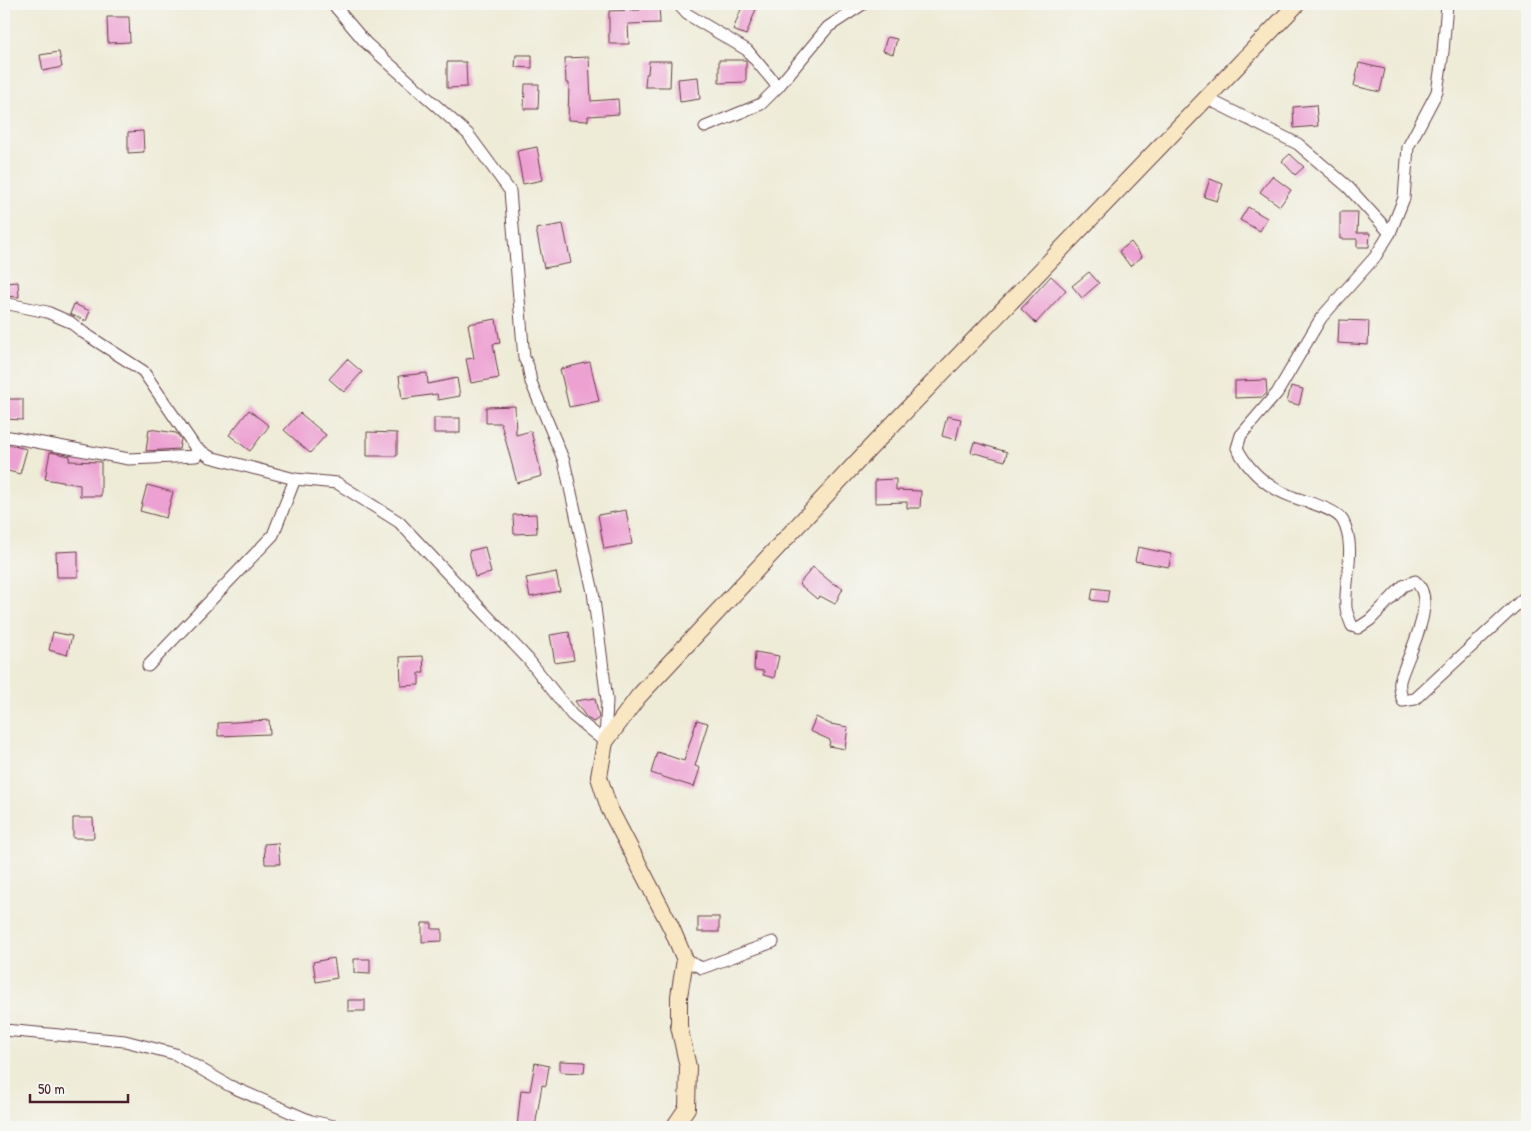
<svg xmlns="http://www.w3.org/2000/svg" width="1531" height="1131" viewBox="0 0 1531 1131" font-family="'Patrick Hand',sans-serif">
<rect width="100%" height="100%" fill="#f6f6f2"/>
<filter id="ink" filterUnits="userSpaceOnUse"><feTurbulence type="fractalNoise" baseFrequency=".02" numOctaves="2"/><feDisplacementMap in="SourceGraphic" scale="10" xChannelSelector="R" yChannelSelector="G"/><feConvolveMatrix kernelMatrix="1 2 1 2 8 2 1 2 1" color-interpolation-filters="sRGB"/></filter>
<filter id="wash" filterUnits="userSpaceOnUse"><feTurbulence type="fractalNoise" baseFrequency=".0096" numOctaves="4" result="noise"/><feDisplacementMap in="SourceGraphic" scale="20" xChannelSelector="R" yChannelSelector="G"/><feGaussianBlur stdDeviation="1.12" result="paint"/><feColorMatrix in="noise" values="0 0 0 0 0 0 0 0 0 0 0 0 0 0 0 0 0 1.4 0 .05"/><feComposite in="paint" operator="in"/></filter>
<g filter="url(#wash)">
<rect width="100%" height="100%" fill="#eeebd7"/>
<g id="blocks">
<g fill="#eda0d2">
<polygon points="639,4 659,4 660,23 628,24 629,44 609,44 609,11 640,10"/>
<polygon points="743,4 758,4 746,35 733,30"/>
<polygon points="107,17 129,17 130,42 108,43"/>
<polygon points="887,37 897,39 893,54 883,51"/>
<polygon points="59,52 62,67 43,71 40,55"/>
<polygon points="516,55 532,55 532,68 515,67"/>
<polygon points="589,57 591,101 618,99 619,114 588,116 588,121 568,120 569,83 566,83 565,58"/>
<polygon points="719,60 746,60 746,82 719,83"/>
<polygon points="649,61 671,61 670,87 645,87 646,74 648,74"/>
<polygon points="447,62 466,62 467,87 447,88"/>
<polygon points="1359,63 1385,69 1380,92 1354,86"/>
<polygon points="698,77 700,99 680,102 678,79"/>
<polygon points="525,84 539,84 538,109 524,109"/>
<polygon points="1316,105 1318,126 1294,128 1293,107"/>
<polygon points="143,131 144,152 128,153 128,132"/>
<polygon points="537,147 543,180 523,184 517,151"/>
<polygon points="1290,154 1304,167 1295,175 1282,161"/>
<polygon points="1272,176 1291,190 1280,206 1260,192"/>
<polygon points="1210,179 1223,184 1217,201 1204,197"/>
<polygon points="1248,207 1267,218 1260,231 1240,220"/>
<polygon points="1340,212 1358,212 1357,233 1370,233 1369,247 1357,247 1357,239 1340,239"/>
<polygon points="563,224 571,263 544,268 536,229"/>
<polygon points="1131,242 1142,257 1130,266 1119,251"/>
<polygon points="1089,272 1099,283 1082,298 1072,286"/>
<polygon points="1051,276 1066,290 1036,323 1021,309"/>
<polygon points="18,282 19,297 4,296 4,283"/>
<polygon points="74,304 90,311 86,321 70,314"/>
<polygon points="496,319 500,343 493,344 499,378 471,383 466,359 474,358 468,324"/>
<polygon points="1339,320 1369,321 1368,345 1338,343"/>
<polygon points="347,359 362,372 344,392 329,379"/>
<polygon points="590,362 599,401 569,407 560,369"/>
<polygon points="427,373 428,384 457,378 460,396 438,400 437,394 402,399 399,376"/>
<polygon points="1266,380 1267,393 1263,397 1235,398 1235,381"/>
<polygon points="1291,386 1303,389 1299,405 1287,402"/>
<polygon points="4,399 23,399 23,420 4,419"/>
<polygon points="515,406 516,435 531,431 542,476 517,483 501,423 486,423 486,407"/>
<polygon points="249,410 269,426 250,451 229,435"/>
<polygon points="300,413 326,435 310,453 284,430"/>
<polygon points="947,416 961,419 956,440 942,436"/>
<rect x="434" y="418" width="26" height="15"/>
<polygon points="149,429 176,433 181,439 179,449 146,451"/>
<polygon points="367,432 397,433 397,456 367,456"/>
<polygon points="974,442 1007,452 1005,461 971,452"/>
<polygon points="4,444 27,449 20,474 4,470"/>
<polygon points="50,452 70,456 69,461 101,462 101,496 80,496 80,485 45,479"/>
<polygon points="896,479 896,490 921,491 920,508 907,508 907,502 875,503 875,480"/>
<polygon points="147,485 173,492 166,518 140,511"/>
<polygon points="626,510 632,544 604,549 598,515"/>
<polygon points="536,514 537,533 514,534 513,515"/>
<polygon points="485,547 491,573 475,577 469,551"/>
<polygon points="1138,547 1171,554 1169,567 1135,561"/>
<polygon points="78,551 78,577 57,577 56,552"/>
<polygon points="813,567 832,583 843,588 835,604 820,596 817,599 799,584"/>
<polygon points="556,572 560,591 530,597 526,578"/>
<polygon points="1093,588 1109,590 1107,602 1091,600"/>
<polygon points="53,632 72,636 67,655 49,650"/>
<polygon points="569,632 574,660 555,663 550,635"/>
<polygon points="755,652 779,656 774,678 763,675 764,671 754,670"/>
<polygon points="423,656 424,673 419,673 419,685 401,686 400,657"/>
<polygon points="595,698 599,718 593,722 586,717 575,701"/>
<polygon points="816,717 830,724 848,727 845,749 829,746 830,740 810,731"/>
<polygon points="269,720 270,734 218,736 218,723"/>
<polygon points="697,720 708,723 695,766 700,768 694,787 651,773 657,752 684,761"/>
<polygon points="73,818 93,818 94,838 73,838"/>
<polygon points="278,843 280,864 265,864 264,844"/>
<rect x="698" y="917" width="21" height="15"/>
<polygon points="422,923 432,923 432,929 442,929 442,941 422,942"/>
<polygon points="334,958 337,978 316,982 313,962"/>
<polygon points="354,959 370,959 370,974 354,973"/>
<rect x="348" y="1000" width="17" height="11"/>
<polygon points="560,1061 585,1062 584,1073 560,1072"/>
<polygon points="535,1063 549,1066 546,1086 542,1085 535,1127 517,1127 521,1090 530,1091"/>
</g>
</g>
</g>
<g filter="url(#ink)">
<use href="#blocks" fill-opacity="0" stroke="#633e45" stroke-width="1"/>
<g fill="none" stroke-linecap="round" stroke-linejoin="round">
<defs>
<g id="street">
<polyline points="678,4 687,14 747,50 778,87"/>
<path d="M1447,4L1443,52L1437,92L1408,147L1404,198L1390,233L1375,257L1321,318L1277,393L1241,435L1237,448C1249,471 1268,488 1293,497C1305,502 1336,508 1343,521C1357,548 1344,580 1346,608C1347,614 1350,621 1352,626L1358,628L1370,620L1403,586L1415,581C1440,601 1406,657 1400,681C1399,687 1401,695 1403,701L1415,699L1527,595"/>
<polyline points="1206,98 1298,144 1348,187 1390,233"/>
<polyline points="705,127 761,104 778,87 828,27 863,4"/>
<polyline points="4,303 47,312 70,322 84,333 143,371 195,447 210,457 295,479 337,483 399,522 528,659 572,715 605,742 607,700 593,592 564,461 531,382 528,366 524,358 510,191 468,134 365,42 333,4"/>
<polyline points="4,436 129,459 196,456 195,447"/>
<polyline points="148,666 273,535 295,479"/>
<polyline points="685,960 702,968 773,942"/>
<polyline points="4,1030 125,1041 175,1054 230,1086 311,1121 339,1127"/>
</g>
<polyline id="secondary" points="674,1127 687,1108 688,1067 679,1026 679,996 685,960 671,927 609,808 599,777 605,742 638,697 869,449 1297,4"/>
</defs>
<use href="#street" stroke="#633e45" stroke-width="13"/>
<use href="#secondary" stroke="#633e45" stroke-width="18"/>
<use href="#street" stroke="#fff" stroke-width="11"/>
<use href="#secondary" stroke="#f9e7c3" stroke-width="16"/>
</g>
</g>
<rect width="1531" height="1131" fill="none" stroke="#f6f6f2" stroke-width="20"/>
<path d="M30 1094v8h98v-8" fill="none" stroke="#4a1f2b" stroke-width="2.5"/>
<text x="38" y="1094" font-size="15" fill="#4a1f2b" stroke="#f6f6f2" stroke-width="4" paint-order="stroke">50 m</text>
</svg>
